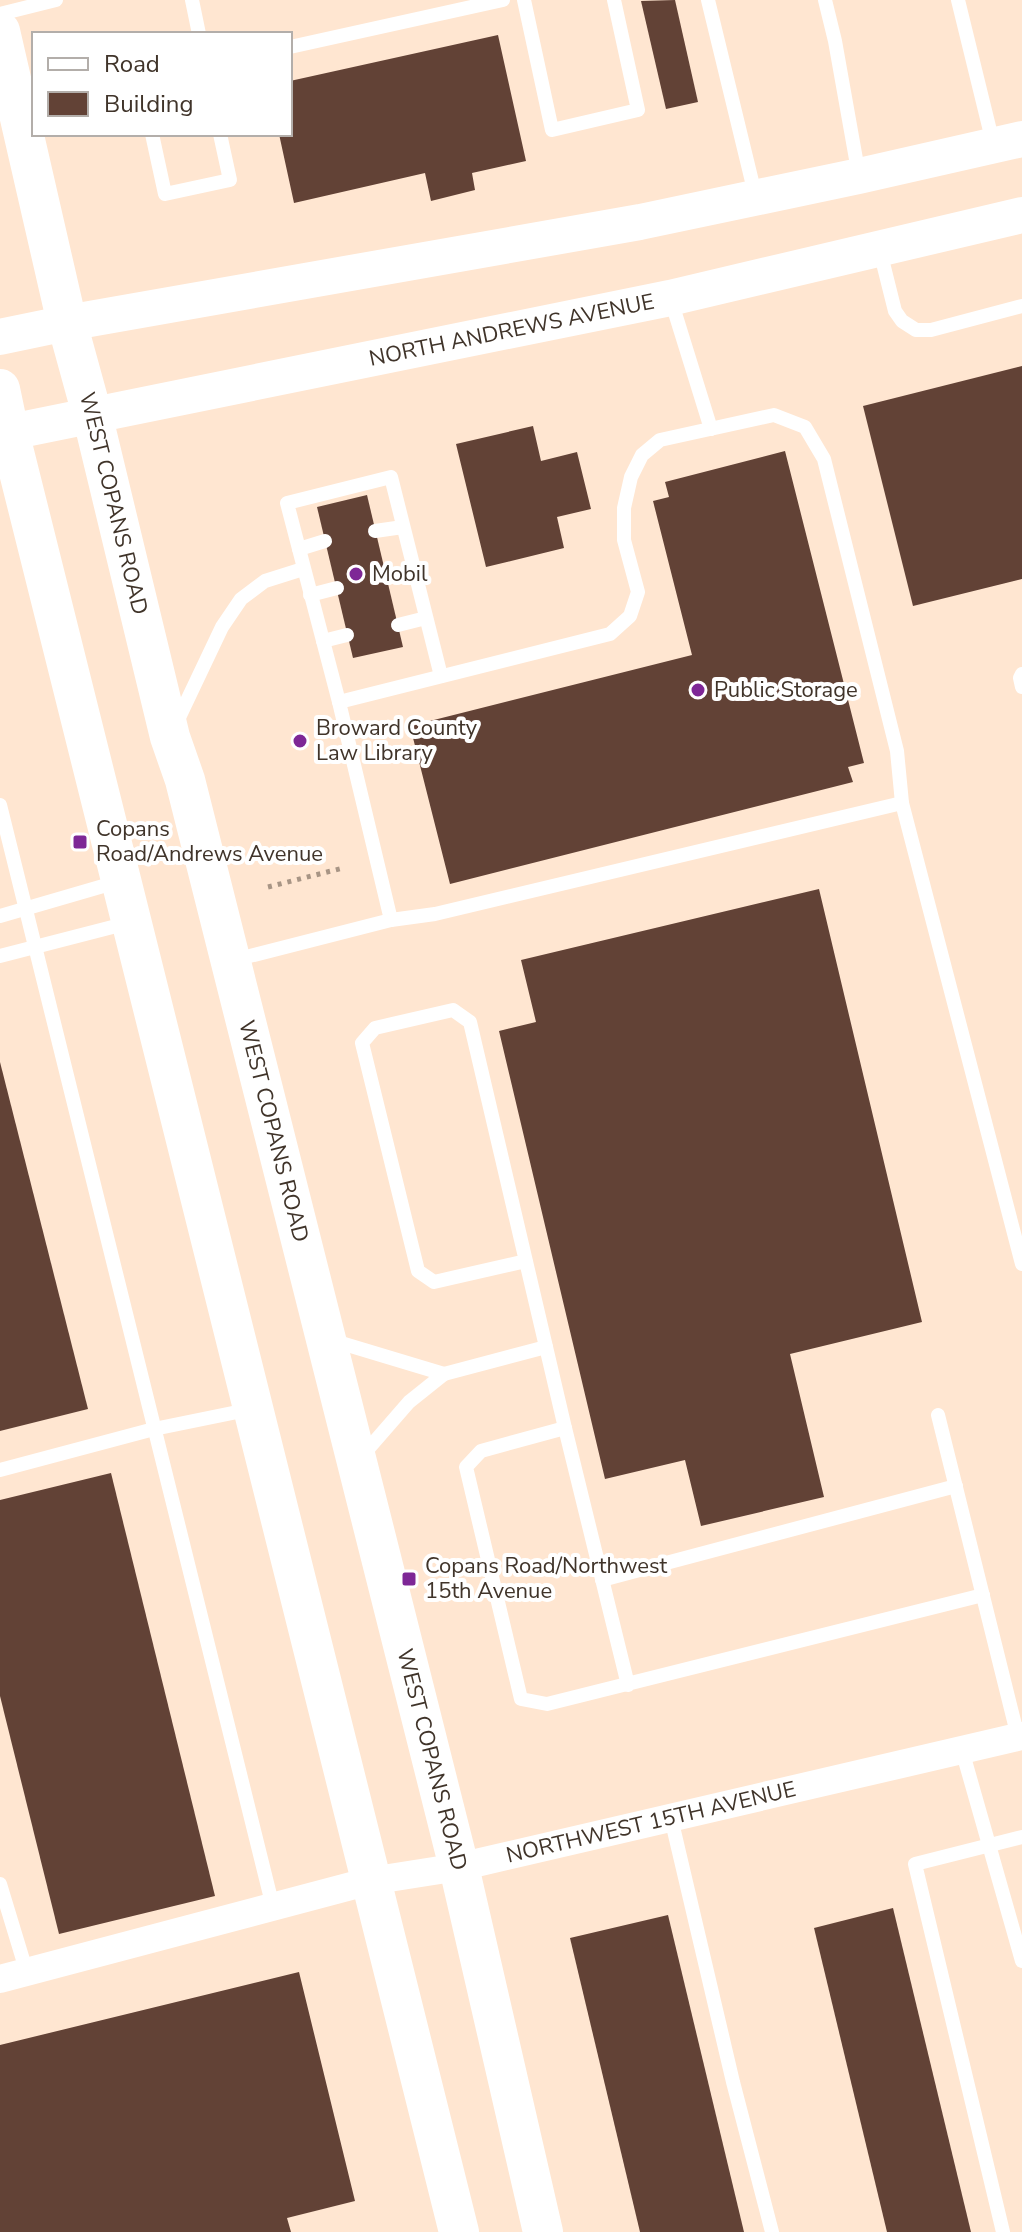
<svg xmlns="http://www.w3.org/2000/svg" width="1022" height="2232" viewBox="0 0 1022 2232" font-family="'Nunito Sans',sans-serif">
<rect width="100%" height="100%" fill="#ffe6d1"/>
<g fill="#624236">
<polygon points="675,0 698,102 666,109 641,1"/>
<polygon points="498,35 526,161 472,173 475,190 431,201 425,173 294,203 279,134 290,134 290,81"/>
<polygon points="1022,366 1022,579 913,606 863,406"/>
<polygon points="533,426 541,461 577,452 591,509 557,517 564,548 486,567 456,444"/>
<polygon points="785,451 864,763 848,767 853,782 450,884 410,726 692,655 653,501 669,497 665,482"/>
<polygon points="367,495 403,647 353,658 317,507"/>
<polygon points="819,889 922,1322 790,1354 824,1497 701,1526 685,1460 605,1479 499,1031 536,1022 521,960"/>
<polygon points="0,1062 88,1409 0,1431"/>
<polygon points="111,1473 215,1896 59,1934 0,1696 0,1500"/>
<polygon points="893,1908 971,2232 887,2232 814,1928"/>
<polygon points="668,1915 744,2232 640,2232 570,1938"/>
<polygon points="299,1972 355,2201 287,2218 291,2232 0,2232 0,2045"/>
</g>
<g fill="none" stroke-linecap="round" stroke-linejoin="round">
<polyline stroke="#a89585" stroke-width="5" stroke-dasharray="4 6" stroke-linecap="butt" points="268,887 343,868"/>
<g stroke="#fff" stroke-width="14">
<polyline points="192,0 199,34"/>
<polyline points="524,0 552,130 638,110 614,0"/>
<polyline points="708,0 756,198"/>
<polyline points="825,0 835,41 859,176"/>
<polyline points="958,0 993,143"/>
<polyline points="0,14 56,0"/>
<polyline points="290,47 503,0"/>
<polyline points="152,134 165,194 230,180 220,134"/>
<polyline points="880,251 895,311 902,321 916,330 931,330 1022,306"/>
<polyline points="671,300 711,429"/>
<polyline points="375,531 403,527"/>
<polyline points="299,549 325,541"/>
<polyline points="387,577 414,571"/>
<polyline points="310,595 337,588"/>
<polyline points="398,625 426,618"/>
<polyline points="323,641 347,635"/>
<polyline points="1022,674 1020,678 1022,687"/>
<polyline points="339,702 287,503 391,477 441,676"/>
<polyline points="175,726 222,627 241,599 265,581 303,569"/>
<polyline points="0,805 273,1907"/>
<polyline points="0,916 117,882"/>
<polyline points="391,920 435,914 902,803"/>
<polyline points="0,956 128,923"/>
<polyline points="234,960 391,920 339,702 610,634 630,616 638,592 624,540 624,508 631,477 642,455 660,440 774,415 805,427 824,459 897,751 902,803 1022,1264"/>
<polyline points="526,1261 434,1282 418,1271 362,1043 375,1028 453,1010 470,1022 565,1428"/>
<polyline points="331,1340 444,1374 409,1402 362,1456"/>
<polyline points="444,1374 546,1347"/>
<polyline points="938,1415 1018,1737"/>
<polyline points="0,1470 154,1429 252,1409"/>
<polyline points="602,1580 956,1486"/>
<polyline points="628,1685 565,1428 481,1451 466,1467 521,1699 547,1704 983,1595"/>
<polyline points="962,1750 1022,1961"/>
<polyline points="671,1818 733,2082 772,2232"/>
<polyline points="0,1884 27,1973"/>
<polyline points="1003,2232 915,1864 1022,1837"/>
</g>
<path stroke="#fff" stroke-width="28" id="s1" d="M0,1979L370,1881L459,1867L1022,1736"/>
<g stroke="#fff" stroke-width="36">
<polyline points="0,337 67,323 640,222 859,176 1022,139"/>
<path id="s2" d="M0,434L670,298L1022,215"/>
</g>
<g stroke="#fff" stroke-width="40">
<path id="s3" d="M0,31L67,323L92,414L170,737L185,780L459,1867L543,2232"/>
<polyline points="0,389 9,432 459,2232"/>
</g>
</g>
<g fill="#7e2796" stroke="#fff" stroke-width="3">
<circle cx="356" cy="574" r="8"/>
<circle cx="698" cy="690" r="8"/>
<circle cx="300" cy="741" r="8"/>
<rect x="72" y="834" width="16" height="16" rx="4"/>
<rect x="401" y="1571" width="16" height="16" rx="4"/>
</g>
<g text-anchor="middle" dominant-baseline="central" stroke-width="8" stroke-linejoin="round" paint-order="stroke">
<g font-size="22" fill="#40342a" stroke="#fff">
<text stroke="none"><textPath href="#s2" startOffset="522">NORTH ANDREWS AVENUE</textPath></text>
<text stroke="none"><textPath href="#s3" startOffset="486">WEST COPANS ROAD</textPath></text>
<text stroke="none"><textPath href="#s3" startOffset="1134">WEST COPANS ROAD</textPath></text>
<text stroke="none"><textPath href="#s3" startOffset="1782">WEST COPANS ROAD</textPath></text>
<text stroke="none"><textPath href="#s1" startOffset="670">NORTHWEST 15TH AVENUE</textPath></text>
</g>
<g font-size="22" fill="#40342a" stroke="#fff" text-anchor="start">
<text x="372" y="574">Mobil</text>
<text x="714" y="690">Public Storage</text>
<text x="316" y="728">Broward County<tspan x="316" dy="25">Law Library</tspan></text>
<text x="96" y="829">Copans<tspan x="96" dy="25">Road/Andrews Avenue</tspan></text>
<text x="425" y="1566">Copans Road/Northwest<tspan x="425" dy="25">15th Avenue</tspan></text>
</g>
</g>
<rect x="32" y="32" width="260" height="104" fill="#ffffff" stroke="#b3aeaa" stroke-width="2"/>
<rect x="48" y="58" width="40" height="12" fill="#ffffff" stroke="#b3aeaa" stroke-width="2"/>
<text x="104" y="72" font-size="24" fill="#40342a">Road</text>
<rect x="48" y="92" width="40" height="24" fill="#624236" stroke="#b3aeaa" stroke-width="2"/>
<text x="104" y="112" font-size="24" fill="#40342a">Building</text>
</svg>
